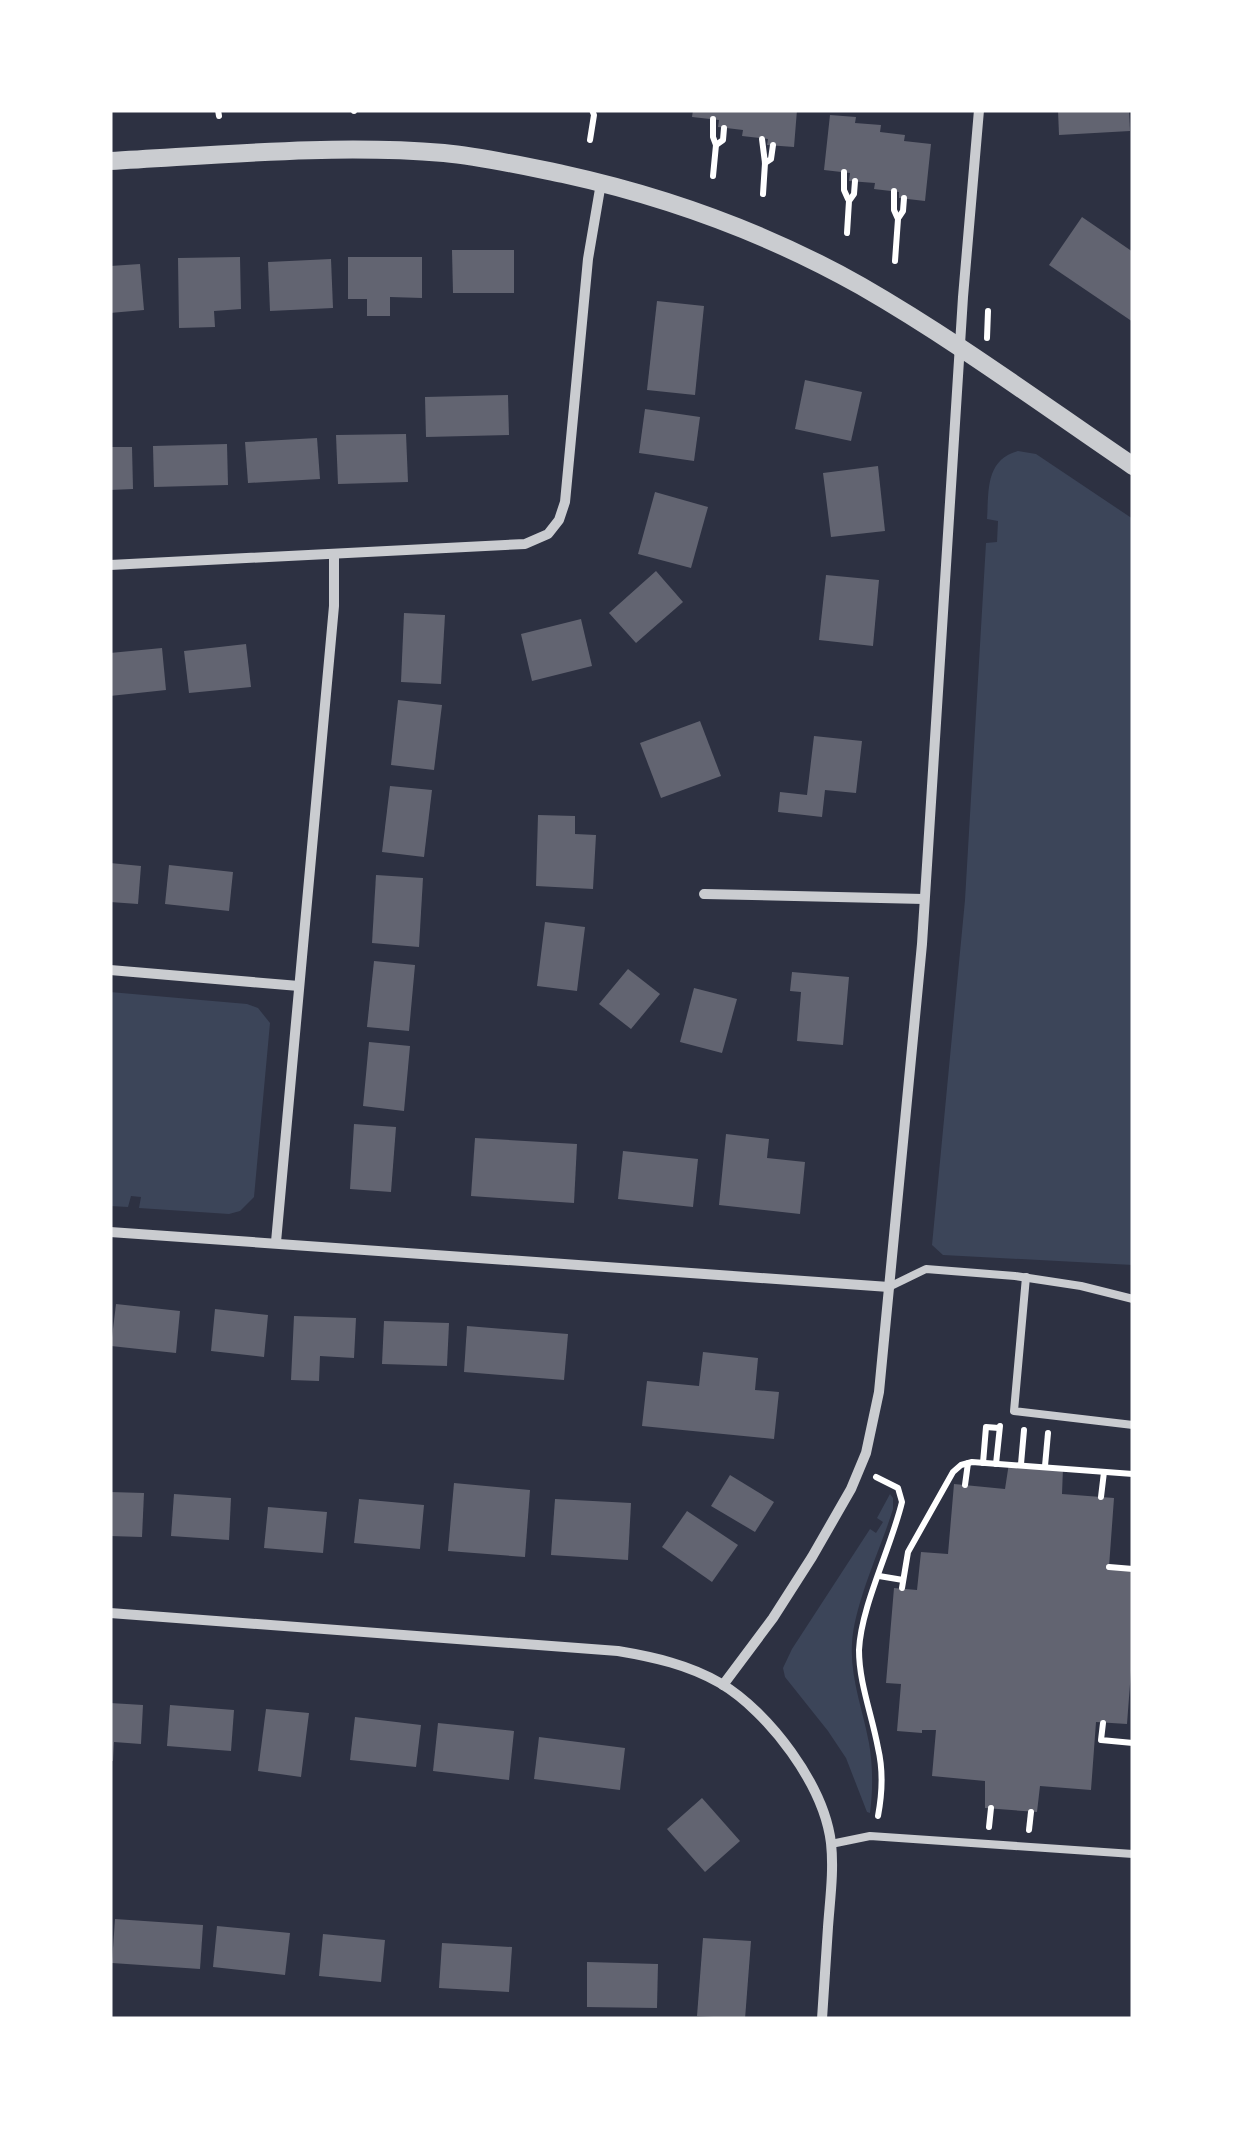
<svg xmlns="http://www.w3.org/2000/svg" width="1243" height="2129" viewBox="0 0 1243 2129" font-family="Jost,sans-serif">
<rect width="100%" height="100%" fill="#2d3142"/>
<g fill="#3c4559">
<path d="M1018,451L1036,454L1133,519V1265L943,1255L932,1245L965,900L986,543L997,542L998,521L987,519C989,491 985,460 1018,451Z"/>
<polygon points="110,992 247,1004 258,1008 270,1023 254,1197 240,1211 229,1214 139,1208 141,1197 131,1196 128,1207 110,1206"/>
<path d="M890,1494L893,1498V1509C881,1548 854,1604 852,1644C850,1678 863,1710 869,1743C873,1766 873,1790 870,1813L867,1812L846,1758L828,1731L785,1677L783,1668L792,1649L870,1529L876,1533L883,1522L877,1518Z"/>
</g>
<g fill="#626471">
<polygon points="693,110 797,110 794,147 767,145 768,139 742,136 743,130 718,127 719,120 692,117"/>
<polygon points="1058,110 1129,110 1130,131 1059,135"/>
<polygon points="830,115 856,117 855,123 881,125 880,132 905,135 904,141 931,144 925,201 899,198 899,192 874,189 875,183 849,181 850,173 824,170"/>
<polygon points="1082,217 1133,252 1133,322 1049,265"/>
<polygon points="452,250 514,250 514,293 453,293"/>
<polygon points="240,257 241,309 214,311 215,327 179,328 178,258"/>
<polygon points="348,257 422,257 422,298 390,297 390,316 367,316 367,299 348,299"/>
<polygon points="331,259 333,308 270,311 268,262"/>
<polygon points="140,264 144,310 110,313 110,266"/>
<polygon points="657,301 704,306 695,395 647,390"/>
<polygon points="805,380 862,392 851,441 795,429"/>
<polygon points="508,395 509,435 426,437 425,397"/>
<polygon points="645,409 700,417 694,461 639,453"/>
<polygon points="406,434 408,482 338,484 336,435"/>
<polygon points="317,438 320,479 248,483 245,442"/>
<polygon points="227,444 228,485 154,487 153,446"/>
<polygon points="110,447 132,447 133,489 110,490"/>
<polygon points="878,466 885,531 831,537 823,473"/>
<polygon points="655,492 708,507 691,568 638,554"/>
<polygon points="656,571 683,602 636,643 609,613"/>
<polygon points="826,575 879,580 873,646 819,640"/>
<polygon points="404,613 445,615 441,684 401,682"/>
<polygon points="581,619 592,666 532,681 521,634"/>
<polygon points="246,644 251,687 189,693 184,651"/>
<polygon points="162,648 166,690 110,696 110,653"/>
<polygon points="398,700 442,705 434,770 391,765"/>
<polygon points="700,721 721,776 661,798 640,743"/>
<polygon points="814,736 862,741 856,793 825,790 822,817 778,812 780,792 807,795"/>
<polygon points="390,786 432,790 424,857 382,852"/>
<polygon points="538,815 575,816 575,834 596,835 593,889 536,886"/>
<polygon points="110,863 141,866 138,904 110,902"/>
<polygon points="169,865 233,872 229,911 165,904"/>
<polygon points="376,875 423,878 419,947 372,943"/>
<polygon points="545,922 585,927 577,991 537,986"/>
<polygon points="374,961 415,965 409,1031 367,1027"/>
<polygon points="628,969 660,994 631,1029 599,1004"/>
<polygon points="792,972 849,977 843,1045 797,1041 801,992 790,991"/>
<polygon points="694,988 737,999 722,1053 680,1042"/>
<polygon points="369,1042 410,1046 404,1111 363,1106"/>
<polygon points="354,1124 396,1127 391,1192 350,1189"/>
<polygon points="726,1134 769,1139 767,1158 805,1162 800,1214 719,1205"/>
<polygon points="475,1138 577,1144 574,1203 471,1196"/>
<polygon points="623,1151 698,1159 693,1207 618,1199"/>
<polygon points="116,1304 180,1311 176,1353 111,1346"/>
<polygon points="215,1309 268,1315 264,1357 211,1351"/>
<polygon points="294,1316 356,1318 354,1358 320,1356 319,1381 291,1380"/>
<polygon points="384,1321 449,1323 447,1366 382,1364"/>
<polygon points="467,1326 568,1334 564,1380 464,1372"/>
<polygon points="703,1352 758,1358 755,1390 779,1392 774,1439 642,1426 647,1381 699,1386"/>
<polygon points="1009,1463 1063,1468 1062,1494 1114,1498 1109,1567 1133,1569 1133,1671 1131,1671 1127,1724 1096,1722 1091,1790 1040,1786 1037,1812 985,1808 985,1781 932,1776 936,1730 922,1730 922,1733 897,1731 901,1684 886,1683 894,1588 917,1590 921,1552 948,1554 954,1484 1005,1489"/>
<polygon points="730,1475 774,1502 755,1532 711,1506"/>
<polygon points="454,1483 530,1490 525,1557 448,1551"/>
<polygon points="110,1492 144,1493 142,1537 110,1536"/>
<polygon points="174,1494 231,1498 229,1540 171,1536"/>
<polygon points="359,1499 424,1505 420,1549 354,1543"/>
<polygon points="555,1499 631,1503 628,1560 551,1555"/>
<polygon points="268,1507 327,1512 323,1553 264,1548"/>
<polygon points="687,1511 738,1545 712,1582 662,1547"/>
<polygon points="110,1703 143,1705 141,1744 114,1742 113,1761 110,1761"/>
<polygon points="170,1705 234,1710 231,1751 167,1746"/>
<polygon points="266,1709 309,1713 301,1777 258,1771"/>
<polygon points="355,1717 421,1725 416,1767 350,1760"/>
<polygon points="438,1723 514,1731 509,1780 433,1771"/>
<polygon points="539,1737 625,1748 620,1790 534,1779"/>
<polygon points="702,1798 740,1841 705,1872 667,1829"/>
<polygon points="115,1919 203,1925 200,1969 112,1963"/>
<polygon points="217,1926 290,1933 285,1975 213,1967"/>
<polygon points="323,1934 385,1940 381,1982 319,1976"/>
<polygon points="703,1938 751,1941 745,2019 697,2016"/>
<polygon points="442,1943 512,1947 509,1992 439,1988"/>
<polygon points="587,1962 658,1964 657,2008 587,2007"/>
</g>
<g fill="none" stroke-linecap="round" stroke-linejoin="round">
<g stroke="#fff" stroke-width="6">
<polyline points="218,110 219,116"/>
<polyline points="354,110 354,111"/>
<polyline points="713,119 713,137 716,145"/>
<polyline points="762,139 765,163 763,194"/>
<polyline points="590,140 594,115 592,110"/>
<polyline points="765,163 771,159 773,145"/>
<polyline points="844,172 844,190 848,199"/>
<polyline points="713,176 716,145 723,140 724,128"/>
<polyline points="894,191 894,210 898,219 895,261"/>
<polyline points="899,217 903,211 904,198"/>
<polyline points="847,233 849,201 854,194 855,181"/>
<polyline points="987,338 988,311"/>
<polyline points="983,1463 986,1427 999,1428"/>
<polyline points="996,1464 1000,1426"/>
<polyline points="1021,1464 1024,1430"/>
<polyline points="1045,1466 1048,1433"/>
<path d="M876,1477L898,1488L902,1502C891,1548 861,1606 859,1650C859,1683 872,1715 878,1748C883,1769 882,1795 878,1816"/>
<polyline points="965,1485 968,1463"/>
<polyline points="1101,1497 1104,1472"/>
<polyline points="1109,1567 1133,1569"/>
<polyline points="879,1576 903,1580"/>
<polyline points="902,1588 908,1552 953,1472 961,1465 972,1462 1133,1474"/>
<polyline points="1103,1723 1101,1740 1133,1743"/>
<polyline points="989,1827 991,1808"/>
<polyline points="1029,1830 1031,1812"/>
</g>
<g stroke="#caccd0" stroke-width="8">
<polyline points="1026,1277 1014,1411 1133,1425"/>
<polyline points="889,1287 926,1269 1015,1276 1081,1286 1133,1299"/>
<polyline points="831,1844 870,1836 1133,1854"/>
</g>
<g stroke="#caccd0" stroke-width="10">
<polyline points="110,565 525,544 548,534 559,520 565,502 588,259 601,183"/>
<polyline points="704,894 924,899"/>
<polyline points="110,970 299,986"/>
<polyline points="110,1232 889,1287"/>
<polyline points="276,1242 334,606 334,554"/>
<path d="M110,1613L618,1651C654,1657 689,1665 720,1683C769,1712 824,1785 831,1843C834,1871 830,1899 828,1927C826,1958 824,1988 822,2019"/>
<polyline points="723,1685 773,1618 812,1557 851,1489 866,1453 879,1392 922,944 963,297 979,110"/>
</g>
<path stroke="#caccd0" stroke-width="18" d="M110,161C221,155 333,144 444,153C484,157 524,166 563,174C668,197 767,233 861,286C955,340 1043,405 1133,466"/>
</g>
<rect width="1243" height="2129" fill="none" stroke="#ffffff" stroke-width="225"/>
</svg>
